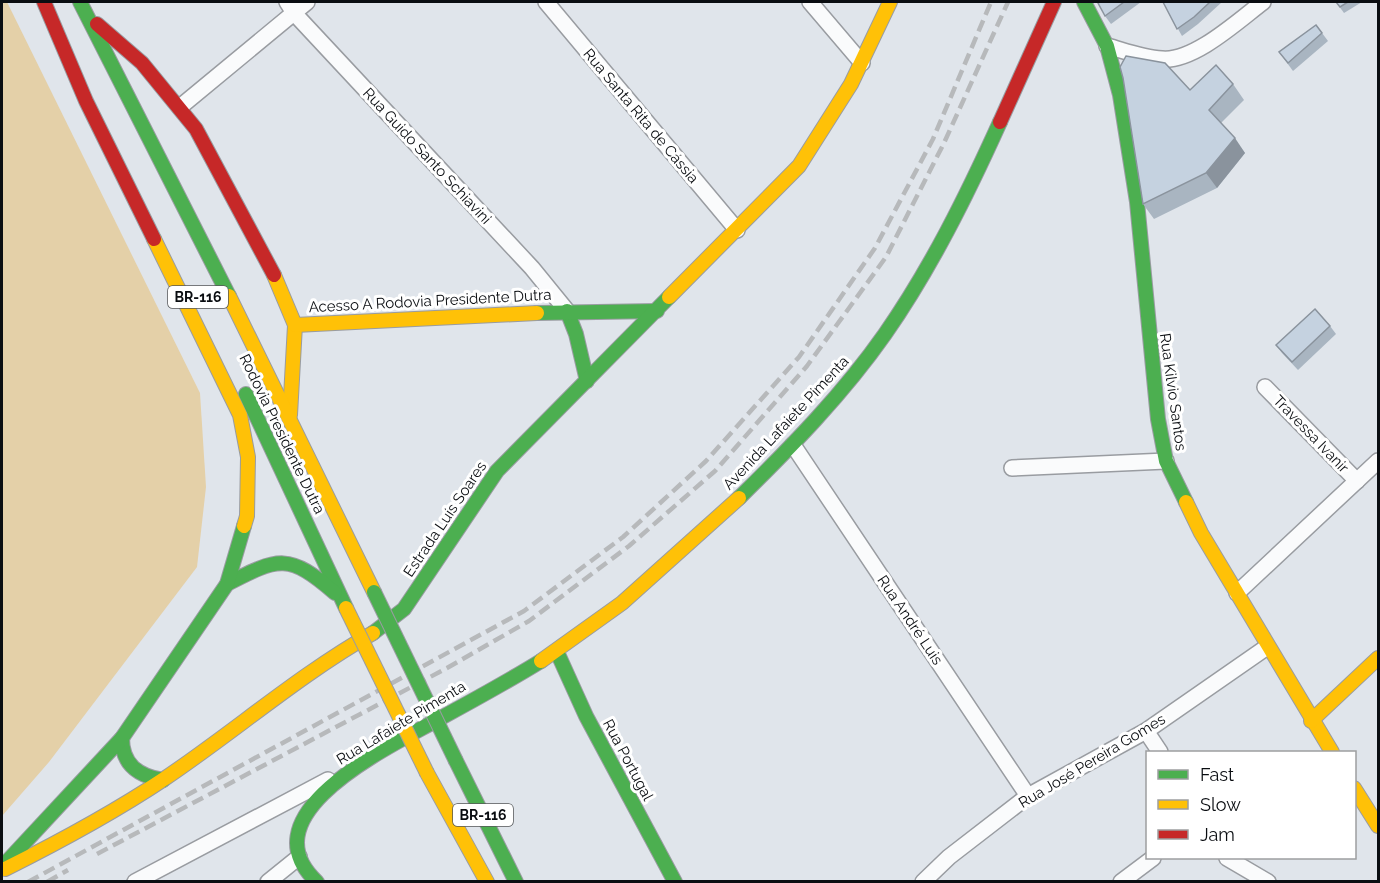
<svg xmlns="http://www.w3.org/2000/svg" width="1380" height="883" viewBox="0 0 1380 883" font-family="Raleway,sans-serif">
<rect width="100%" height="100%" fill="#e0e5eb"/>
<polygon fill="#e4d0a8" points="2,2 7,2 200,393 206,487 197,567 49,762 2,816"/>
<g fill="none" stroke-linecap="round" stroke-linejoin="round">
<defs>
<g id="street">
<polyline points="287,2 294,13 532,268 567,311"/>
<polyline points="546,2 737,230"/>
<polyline points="810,2 862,63"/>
<path d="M1107,46C1125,51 1143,58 1162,59C1194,62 1239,20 1263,2"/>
<polyline points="180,107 307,2"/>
<polyline points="1265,387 1357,481"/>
<polyline points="793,445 1028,796"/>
<polyline points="1012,468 1166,461"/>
<polyline points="1237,593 1378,461"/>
<polyline points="1146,731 1160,752"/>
<polyline points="1227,858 1268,882"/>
<polyline points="135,882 328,780"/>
<polyline points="268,882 299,857"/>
<polyline points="923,882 949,857 1028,796 1146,731 1267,647"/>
<polyline points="1121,882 1153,858"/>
</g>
<g id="fast">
<polyline points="80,2 229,296"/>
<polyline points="1084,2 1107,46 1120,95 1137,202 1158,419 1166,461 1186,502"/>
<polyline points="567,311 576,334 587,381"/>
<polyline points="537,313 657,311"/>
<polyline points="246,394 346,608"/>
<path d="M739,498C791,447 843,394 885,334C931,268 967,195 1000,122"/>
<path d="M227,584C279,557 289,553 335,593"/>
<polyline points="373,633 404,609 497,471 669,297"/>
<polyline points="557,652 586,716 675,882"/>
<path d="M122,738C122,764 138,776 163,780"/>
<polyline points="456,761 516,882"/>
<polyline points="2,867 122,738 227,584 244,526"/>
<path d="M317,882C244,814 391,746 437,720C472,701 507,682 541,661"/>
</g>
<g id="slow">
<polyline points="154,239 240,415 248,457 247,516 244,526"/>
<polyline points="274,275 295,325 290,415"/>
<polyline points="229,296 374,592"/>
<polyline points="669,297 799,166 851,84 890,2"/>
<polyline points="295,325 537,313"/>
<polyline points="1186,502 1201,533 1332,752"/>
<polyline points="541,661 622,603 739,498"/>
<polyline points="1311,721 1378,658"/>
<polyline points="427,773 487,882"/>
<polyline points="1354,788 1378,826"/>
<path d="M5,869C59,842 113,813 164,779C234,732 299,675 373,633"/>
</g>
<g id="jam">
<polyline points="44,2 86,101 154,239"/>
<polyline points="97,24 142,63 196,129 274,275"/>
<polyline points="1000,122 1054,2"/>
</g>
</defs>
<use href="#street" stroke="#999ca1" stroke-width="18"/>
<use href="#fast" stroke="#999ca1" stroke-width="16"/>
<use href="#slow" stroke="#999ca1" stroke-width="16"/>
<use href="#jam" stroke="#999ca1" stroke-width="16"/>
<use href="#street" stroke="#fafbfc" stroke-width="15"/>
<use href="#fast" stroke="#4caf50" stroke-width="14"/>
<use href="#slow" stroke="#ffc107" stroke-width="14"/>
<use href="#jam" stroke="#c62828" stroke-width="14"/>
<g stroke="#b7b9bb" stroke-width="4.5" stroke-dasharray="12 6" stroke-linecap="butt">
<polyline points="97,854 447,668 529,621 629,546 715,471 807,366 886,257 944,143 1008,2"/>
<polyline points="28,882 524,611 623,537 706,461 799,357 875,248 933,139 991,2"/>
<polyline points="47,882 68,870"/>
</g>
<defs>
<polyline id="fast-bridge" points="374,592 456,761"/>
<polyline id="slow-bridge" points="346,608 427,773"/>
</defs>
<use href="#fast-bridge" stroke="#999ca1" stroke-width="16" stroke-linecap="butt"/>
<use href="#slow-bridge" stroke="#999ca1" stroke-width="16" stroke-linecap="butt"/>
<use href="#fast-bridge" stroke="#4caf50" stroke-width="14"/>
<use href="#slow-bridge" stroke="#ffc107" stroke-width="14"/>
</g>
<g fill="#a9b5c1">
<polygon points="1100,2 1141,2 1111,24 1105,16"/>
<polygon points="1163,2 1222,2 1198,24 1182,36"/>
<polygon points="1336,2 1362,2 1344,13"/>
<polygon points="1316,25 1328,41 1293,71 1279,52"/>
<polygon points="1233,84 1244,100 1221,123 1245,153 1217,188 1154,219 1143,204 1190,90"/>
<polygon points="1330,326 1336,334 1298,370 1282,353 1276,345"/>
</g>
<polygon fill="#8a939d" points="1235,138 1245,153 1217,188 1206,173"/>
<g fill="#c5d2e0" stroke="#8a939d" stroke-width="1.5">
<polygon points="1100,2 1124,2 1105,16 1098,3"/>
<polygon points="1163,2 1210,2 1194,17 1177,29"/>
<polygon points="1336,2 1348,2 1340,7"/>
<polygon points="1316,25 1322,33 1288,63 1279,52"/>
<polygon points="1126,56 1165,63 1190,90 1216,65 1233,84 1209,110 1235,138 1206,173 1143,204 1123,78 1120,67"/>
<polygon points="1315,309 1330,326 1292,362 1276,345"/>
</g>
<g text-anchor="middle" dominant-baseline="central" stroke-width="6" stroke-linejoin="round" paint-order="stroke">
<g fill="#fff" stroke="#545658" stroke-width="1.5">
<rect x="168" y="286" width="60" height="22" rx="4.5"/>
<rect x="453" y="804" width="60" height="22" rx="4.5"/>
</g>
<g font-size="14" font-weight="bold" fill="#0a0d11">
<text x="198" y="297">BR-116</text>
<text x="483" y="815">BR-116</text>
</g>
<g font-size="15" fill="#0a0d11" stroke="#fff">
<text transform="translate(641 116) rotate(50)">Rua Santa Rita de Cássia</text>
<text transform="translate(427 156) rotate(47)">Rua Guido Santo Schiavini</text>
<text transform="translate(430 301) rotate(-3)">Acesso A Rodovia Presidente Dutra</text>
<text transform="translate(1173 392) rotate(82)">Rua Kilvio Santos</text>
<text transform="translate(786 423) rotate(-47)">Avenida Lafaiete Pimenta</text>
<text transform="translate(282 434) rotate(64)">Rodovia Presidente Dutra</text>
<text transform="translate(1311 434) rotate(46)">Travessa Ivanir</text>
<text transform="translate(445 519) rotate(-56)">Estrada Luís Soares</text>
<text transform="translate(910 620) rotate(56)">Rua André Luis</text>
<text transform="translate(401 723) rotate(-31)">Rua Lafaiete Pimenta</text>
<text transform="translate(628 760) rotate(62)">Rua Portugal</text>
<text transform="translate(1092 761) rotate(-31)">Rua José Pereira Gomes</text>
</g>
</g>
<rect width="1380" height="883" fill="none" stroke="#0a0d11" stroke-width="6"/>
<rect x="1146" y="751" width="210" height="108" fill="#ffffff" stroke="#9d9ea0" stroke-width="1.5"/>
<rect x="1158" y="770" width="30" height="9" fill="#4caf50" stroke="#9d9ea0" stroke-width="1.5"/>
<text x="1200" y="781" font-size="18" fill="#0a0d11">Fast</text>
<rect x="1158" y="800" width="30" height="9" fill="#ffc107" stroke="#9d9ea0" stroke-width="1.5"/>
<text x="1200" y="811" font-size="18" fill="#0a0d11">Slow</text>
<rect x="1158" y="830" width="30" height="9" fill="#c62828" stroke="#9d9ea0" stroke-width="1.5"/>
<text x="1200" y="841" font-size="18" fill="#0a0d11">Jam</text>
</svg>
